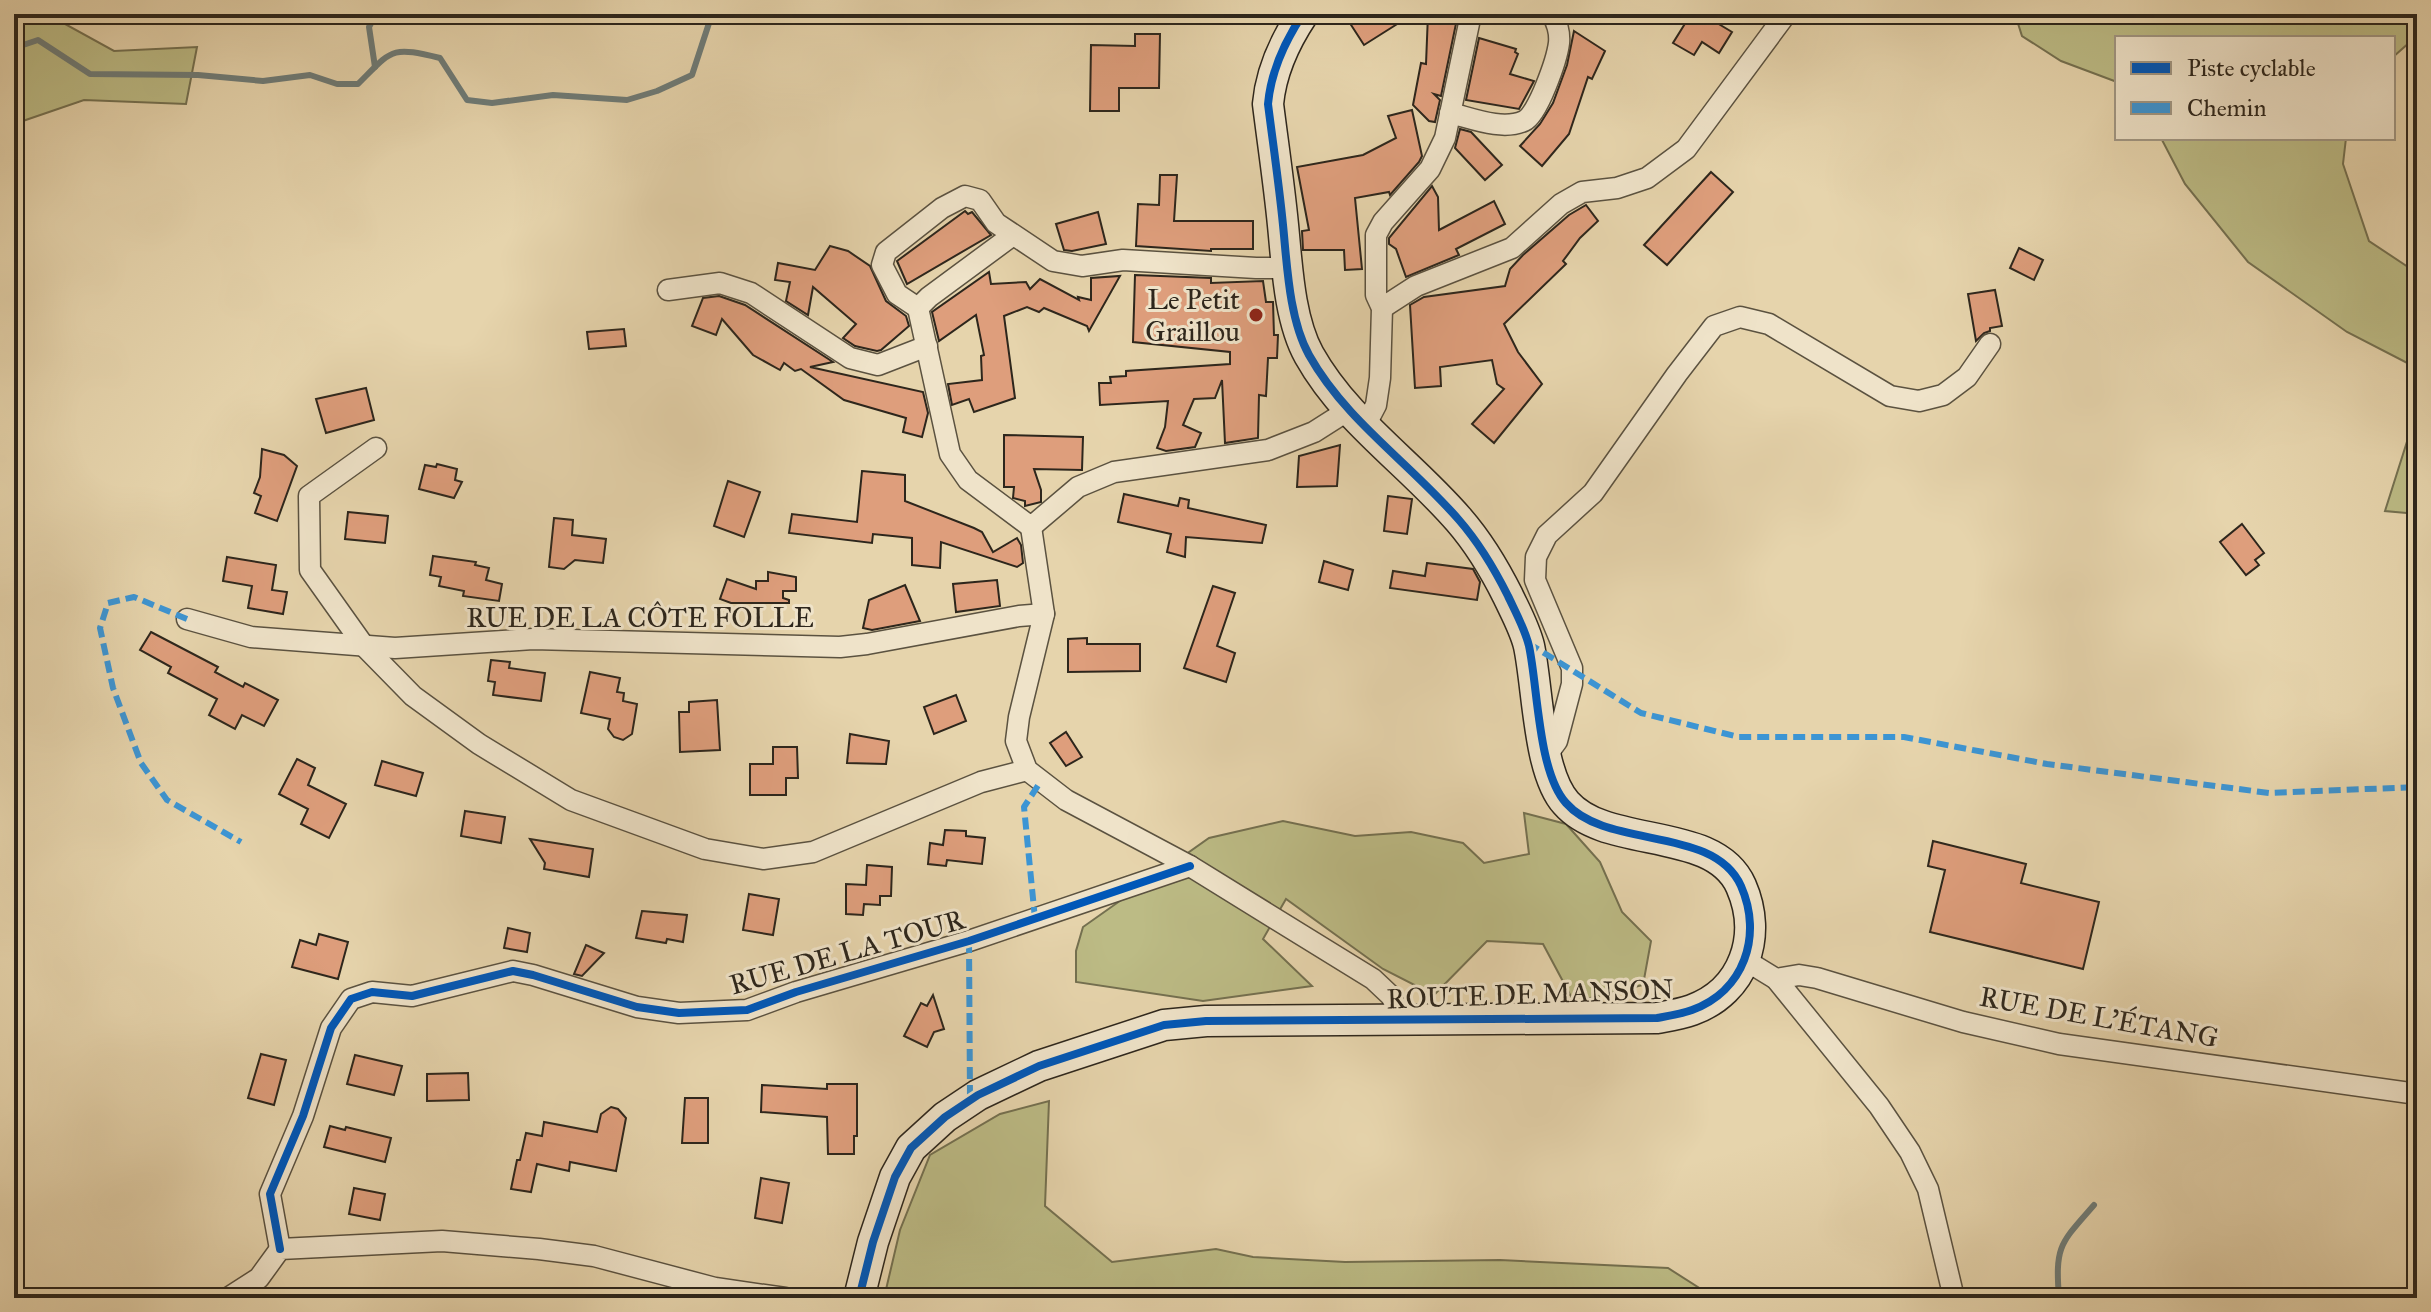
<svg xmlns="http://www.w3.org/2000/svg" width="2431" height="1312" viewBox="0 0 2431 1312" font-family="'IM FELL Great Primer',serif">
<rect width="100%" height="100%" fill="#e6d4ac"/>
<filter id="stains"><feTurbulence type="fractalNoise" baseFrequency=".0025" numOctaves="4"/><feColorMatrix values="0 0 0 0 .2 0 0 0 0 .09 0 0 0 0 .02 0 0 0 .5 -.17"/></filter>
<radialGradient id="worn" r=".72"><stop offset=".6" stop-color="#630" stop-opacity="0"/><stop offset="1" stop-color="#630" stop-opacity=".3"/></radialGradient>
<g fill="#bcbb85" stroke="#747050" stroke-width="2">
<polygon points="14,14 47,14 114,51 197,47 186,104 84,100 14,124"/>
<polygon points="2015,14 2417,14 2417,41 2410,42 2393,57 2393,38 2117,38 2117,82 2061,61 2022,36"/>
<polygon points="2161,138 2346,138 2343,164 2369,241 2417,273 2417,368 2347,332 2248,262 2185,184"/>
<polygon points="2417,410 2417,514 2385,511"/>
<polygon points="1524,813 1566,824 1600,862 1622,912 1651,941 1643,985 1574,1002 1543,944 1487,941 1434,995 1383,969 1286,899 1263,939 1312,986 1203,1001 1076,982 1076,951 1083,927 1209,838 1283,821 1355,836 1411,832 1463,843 1484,863 1529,854"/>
<polygon points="1049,1101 1045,1206 1112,1262 1216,1249 1253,1257 1345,1262 1500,1260 1668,1268 1715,1298 884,1298 900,1230 930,1155 1000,1114"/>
<polygon points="1831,1293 2119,1298 1778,1298"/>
</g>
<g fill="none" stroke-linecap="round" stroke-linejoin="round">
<g stroke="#6f7c78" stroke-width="6">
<path d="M14,48L38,40L90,74L198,75L263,81L310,75L337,84H358C393,49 390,46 440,58L467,100L492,103L553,95L627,100L657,91L692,75L712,14"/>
<polyline points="375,67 369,27 376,14"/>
<polyline points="948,1298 959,1295 1362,1292 1447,1298"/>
<path d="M2059,1298C2055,1245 2060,1244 2094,1205"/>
</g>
</g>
<g fill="#de9e7c" stroke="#2d261c" stroke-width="2">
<polygon points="1344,14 1413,14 1364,45"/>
<polygon points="1428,14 1458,14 1441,96 1434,94 1440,100 1435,122 1429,121 1413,105 1421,63 1426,64"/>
<polygon points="1691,14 1702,14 1732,32 1719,53 1702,42 1694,55 1673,43"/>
<polygon points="1574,31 1605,51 1592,79 1588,77 1569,134 1542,166 1520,146 1540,124 1553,103 1567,65"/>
<polygon points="1135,34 1160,34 1159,88 1119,88 1119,111 1090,111 1091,45 1135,46"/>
<polygon points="1479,38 1516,49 1515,52 1518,54 1510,74 1534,81 1519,109 1466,100"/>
<polygon points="1412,110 1422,156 1419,162 1390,195 1389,192 1355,198 1362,269 1345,270 1344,250 1303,250 1302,231 1309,230 1297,167 1363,155 1396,138 1388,116"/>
<polygon points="1460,129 1471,132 1502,165 1485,180 1455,148"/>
<polygon points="1711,172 1733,192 1667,265 1644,245"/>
<polygon points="1160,175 1177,175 1174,221 1253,221 1253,249 1211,249 1211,251 1136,246 1138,204 1159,205"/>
<polygon points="1432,186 1438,197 1439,230 1494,201 1505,224 1456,249 1459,255 1406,277 1396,249 1389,244 1389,238"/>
<polygon points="1586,205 1598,221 1580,238 1563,261 1566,264 1504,324 1518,352 1542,384 1494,443 1472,424 1504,389 1497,384 1492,360 1440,367 1441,386 1415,388 1410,305 1424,297 1505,286 1510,269 1523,255 1569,215"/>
<polygon points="965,211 968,214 972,212 991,235 907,284 897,261"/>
<polygon points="1098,212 1106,244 1072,251 1064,250 1056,224"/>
<polygon points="830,246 848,251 870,266 886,301 906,316 909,326 881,350 877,351 855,346 843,338 856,324 813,287 808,315 786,301 790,282 775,280 778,263 815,270"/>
<polygon points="2019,248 2043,260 2034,280 2010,268"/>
<polygon points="989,272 991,284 1026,282 1030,289 1040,279 1079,300 1078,297 1091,300 1091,278 1120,276 1089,331 1087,326 1044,308 1039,312 1027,307 1004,316 1015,398 974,412 969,399 952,405 948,384 982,380 981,356 984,355 976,315 939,341 932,312"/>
<polygon points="1135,275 1211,278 1211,283 1263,281 1266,302 1273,302 1274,335 1278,335 1277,358 1268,358 1266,396 1259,395 1258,438 1225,443 1222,380 1215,398 1194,399 1183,425 1201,433 1195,447 1166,451 1157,448 1165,427 1168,401 1100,405 1099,383 1111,383 1110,377 1126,376 1126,371 1230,364 1230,352 1133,342"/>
<polygon points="1995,290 2002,326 1990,328 1990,331 1984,333 1976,341 1968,294"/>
<polygon points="719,296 745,305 833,362 810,367 923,392 928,413 922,437 903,432 906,418 844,400 801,369 795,371 784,363 780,370 753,355 722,319 716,335 692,326 703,298"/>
<polygon points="624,329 626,346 589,349 587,332"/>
<polygon points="366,388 374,420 326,433 316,399"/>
<polygon points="1004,435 1083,437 1082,470 1034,469 1041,490 1041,502 1025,506 1025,501 1013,498 1014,487 1004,487"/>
<polygon points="1340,445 1337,486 1297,487 1299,456"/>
<polygon points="262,449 284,455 297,466 277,521 255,513 261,496 254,493 260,477"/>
<polygon points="437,464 457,469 455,480 462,482 454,498 419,489 425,465 436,467"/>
<polygon points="862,471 905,475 905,501 974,528 982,532 993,552 1017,538 1021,545 1023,563 1017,567 941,542 940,568 912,565 912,538 873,534 872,543 789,533 792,514 857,522"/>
<polygon points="728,481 760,492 744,537 714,526"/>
<polygon points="1124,494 1178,506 1180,498 1189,500 1188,508 1266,525 1262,543 1186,537 1185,557 1167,552 1171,534 1118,522"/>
<polygon points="1388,496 1412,499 1407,534 1384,531"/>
<polygon points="348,512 388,516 385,543 345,539"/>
<polygon points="554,518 573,520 572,535 606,539 603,563 575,560 564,569 549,567"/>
<polygon points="2242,524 2264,553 2255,560 2259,565 2246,575 2220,542"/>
<polygon points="433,556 476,562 475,565 489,568 486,580 502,584 499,601 463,596 464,591 439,586 441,577 430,575"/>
<polygon points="227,557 276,565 272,590 287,592 283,614 248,608 252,586 223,581"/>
<polygon points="1324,561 1353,570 1348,590 1319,582"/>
<polygon points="1427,563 1473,569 1480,582 1477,600 1390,588 1393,571 1425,576"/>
<polygon points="768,572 796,577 796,591 783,591 783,598 789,600 789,603 731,603 720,599 727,579 756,589 756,581 768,581"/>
<polygon points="997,580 1000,606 956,612 953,584"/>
<polygon points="905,585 920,621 872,630 863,628 869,600"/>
<polygon points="1213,586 1235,593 1217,646 1235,653 1226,682 1184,668"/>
<polygon points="151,632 218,667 215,672 243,687 245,683 278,700 264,726 242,715 235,729 209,715 217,699 168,673 171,667 140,650"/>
<polygon points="1087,638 1087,644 1140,644 1140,671 1068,672 1068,639"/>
<polygon points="491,660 510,662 509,668 545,673 541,701 493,695 495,682 488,681"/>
<polygon points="590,672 620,678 617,692 624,693 623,701 637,704 632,734 623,740 614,737 608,729 610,719 581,713"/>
<polygon points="956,695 966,721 934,734 924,707"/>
<polygon points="717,700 720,750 680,752 679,712 689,712 689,702"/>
<polygon points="1066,732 1082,757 1066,766 1050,743"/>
<polygon points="850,734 889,741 886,764 847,763"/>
<polygon points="773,747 797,747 798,778 786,778 786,795 750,795 750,764 773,764"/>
<polygon points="297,759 315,768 308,785 346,804 329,838 301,824 308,809 279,794"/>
<polygon points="382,761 423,773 416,796 375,785"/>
<polygon points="465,811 505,817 501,843 461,836"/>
<polygon points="945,830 966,831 966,836 985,838 982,864 947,860 946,866 928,864 930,843 943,845"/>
<polygon points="530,839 593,849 589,877 544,869 545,863"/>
<polygon points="1933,841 2026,864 2021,883 2099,902 2083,969 1930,932 1945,870 1928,866"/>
<polygon points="867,865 892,867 891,896 880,896 880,905 864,904 863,915 846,914 846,884 866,885"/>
<polygon points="749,894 779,899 773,935 743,930"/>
<polygon points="642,911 687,915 683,942 667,939 666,943 636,938"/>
<polygon points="508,928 530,933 527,952 504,948"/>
<polygon points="319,934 348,942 338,979 292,967 300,940 316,945"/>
<polygon points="586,945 604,953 582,976 574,974"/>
<polygon points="933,995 944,1029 934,1032 927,1047 904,1036 921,1003 927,1006"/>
<polygon points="261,1054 286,1060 274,1105 248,1098"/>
<polygon points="355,1055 402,1066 394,1095 347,1084"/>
<polygon points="468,1073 469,1100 427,1101 427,1074"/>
<polygon points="827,1084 857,1084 857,1136 854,1136 854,1154 828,1154 827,1117 761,1112 762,1085 827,1089"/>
<polygon points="685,1098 708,1098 708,1143 682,1143"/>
<polygon points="611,1107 618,1109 626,1118 616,1171 570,1162 569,1171 537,1164 531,1192 511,1189 517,1160 520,1160 526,1133 542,1136 544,1122 597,1132 601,1114"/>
<polygon points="330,1126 345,1130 346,1127 391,1138 385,1162 324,1147"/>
<polygon points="761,1178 789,1183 782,1223 755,1218"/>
<polygon points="354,1188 385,1194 380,1220 349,1214"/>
</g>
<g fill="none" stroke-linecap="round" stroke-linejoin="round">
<defs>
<g id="street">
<path d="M1450,113C1471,118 1502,131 1524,121C1538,115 1557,59 1559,43C1560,33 1557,21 1551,14"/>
<polyline points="1013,235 929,297 918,308 950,454 968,480 1031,527 1078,487 1114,472 1268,450 1314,432 1347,411"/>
<polyline points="668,290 720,283 751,293 850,358 878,365 927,346"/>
<polyline points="918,308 897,294 882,265 886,252 942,208 965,196 980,200 996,223 1053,261 1082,266 1123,260 1256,268 1288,268"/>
<polyline points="1382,308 1416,286 1512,248 1561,204 1582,192 1617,188 1647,178 1686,149 1786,14"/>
<polyline points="1365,426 1376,405 1380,378 1382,308 1376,295 1376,235 1383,222 1430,169 1445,138 1471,14"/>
<polyline points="376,448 309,496 310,570 364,646 413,696 479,744 571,800 705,849 763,859 813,852 981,782 1027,770"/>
<polyline points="1031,527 1044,614 1019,717 1016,741 1027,770 1066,800 1190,866 1373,979 1391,996 1404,1021"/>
<polyline points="187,619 251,637 395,648 533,639 840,647 867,644 1019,616 1044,614"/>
<polyline points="1546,756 1557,741 1572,684 1572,668 1535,580 1536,557 1547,535 1593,493 1677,374 1714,326 1740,317 1769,324 1890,396 1919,401 1943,395 1967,377 1990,344"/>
<polyline points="1745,960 1776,979 1879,1106 1910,1152 1928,1189 1954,1298"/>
<polyline points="1776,979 1799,975 1817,978 1963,1022 2059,1044 2417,1094"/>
<polyline points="280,1249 270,1194 303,1116 331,1028 351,999 372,992 412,996 513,971 533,975 637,1007 679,1013 747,1010 796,992 969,941 1190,866"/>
<polyline points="228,1298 259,1278 280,1249 442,1241 539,1249 594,1256 715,1288 785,1298"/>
</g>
<path id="secondary" d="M859,1298L873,1242L895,1177L911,1148L945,1117L978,1095L1039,1066L1164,1025L1206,1021L1657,1018C1668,1016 1681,1014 1692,1010C1744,991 1763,936 1741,886C1714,825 1607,850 1566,803C1538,772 1538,688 1529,646C1525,629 1515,611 1508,596C1494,568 1479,543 1459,520C1410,463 1346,421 1309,355C1289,319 1287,264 1283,225C1279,184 1273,144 1268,104C1271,71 1285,41 1303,14"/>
</defs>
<use href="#street" stroke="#5b5240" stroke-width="23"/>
<use href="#secondary" stroke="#2d261c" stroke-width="33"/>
<use href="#street" stroke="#efe3c9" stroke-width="20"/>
<use href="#secondary" stroke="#efe3c9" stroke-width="30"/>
<g stroke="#3c95d4" stroke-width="6" stroke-dasharray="12 6" stroke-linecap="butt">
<polyline points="187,619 134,597 108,603 100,628 113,688 141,763 167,800 241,842"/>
<polyline points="1528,643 1641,713 1739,737 1904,737 2047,764 2269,793 2417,787"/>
<polyline points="1035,919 1024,807 1041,781"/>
<polyline points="969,941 970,1100"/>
</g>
<defs>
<g id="cycleway">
<polyline points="280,1249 270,1194 303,1116 331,1028 351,999 372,992 412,996 513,971 533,975 637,1007 679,1013 747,1010 796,992 969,941 1190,866"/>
<path d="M859,1298L873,1242L895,1177L911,1148L945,1117L978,1095L1039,1066L1164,1025L1206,1021L1657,1018C1668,1016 1681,1014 1692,1010C1744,991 1763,936 1741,886C1714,825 1607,850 1566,803C1538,772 1538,688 1529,646C1525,629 1515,611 1508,596C1494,568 1479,543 1459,520C1410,463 1346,421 1309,355C1289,319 1287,264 1283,225C1279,184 1273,144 1268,104C1271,71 1285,41 1303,14"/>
</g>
</defs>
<use href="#cycleway" stroke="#efe3c9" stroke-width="13"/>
<use href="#cycleway" stroke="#0057b8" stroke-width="8"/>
</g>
<circle fill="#8f2418" stroke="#efe3c9" stroke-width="3" cx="1256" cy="315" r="8"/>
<g text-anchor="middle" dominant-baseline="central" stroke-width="6" stroke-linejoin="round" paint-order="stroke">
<g font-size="28" fill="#2d261c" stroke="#efe3c9" text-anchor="end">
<text x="1240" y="299">Le Petit<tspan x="1240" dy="32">Graillou</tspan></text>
</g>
<g font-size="28" fill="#2d261c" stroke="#efe3c9">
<text x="640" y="617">RUE DE LA CÔTE FOLLE</text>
<text transform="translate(847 952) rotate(-16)">RUE DE LA TOUR</text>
<text transform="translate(1530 994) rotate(-2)">ROUTE DE MANSON</text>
<text transform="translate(2099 1017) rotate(10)">RUE DE L'ÉTANG</text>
</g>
</g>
<rect width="2431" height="1312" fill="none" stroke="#e6d4ac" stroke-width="48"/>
<rect x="16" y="16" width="2399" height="1280" fill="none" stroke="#2d261c" stroke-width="4"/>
<rect x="24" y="24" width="2383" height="1264" fill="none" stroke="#2d261c" stroke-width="2"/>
<rect x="2115" y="36" width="280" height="104" fill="#efe3c9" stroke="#a19784" stroke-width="2"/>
<rect x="2131" y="62" width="40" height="12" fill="#0057b8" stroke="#a19784" stroke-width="2"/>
<text x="2187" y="76" font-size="24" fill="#2d261c">Piste cyclable</text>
<rect x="2131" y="102" width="40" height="12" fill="#3c95d4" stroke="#a19784" stroke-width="2"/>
<text x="2187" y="116" font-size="24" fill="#2d261c">Chemin</text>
<rect width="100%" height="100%" filter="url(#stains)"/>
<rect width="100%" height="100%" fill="url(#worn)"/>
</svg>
